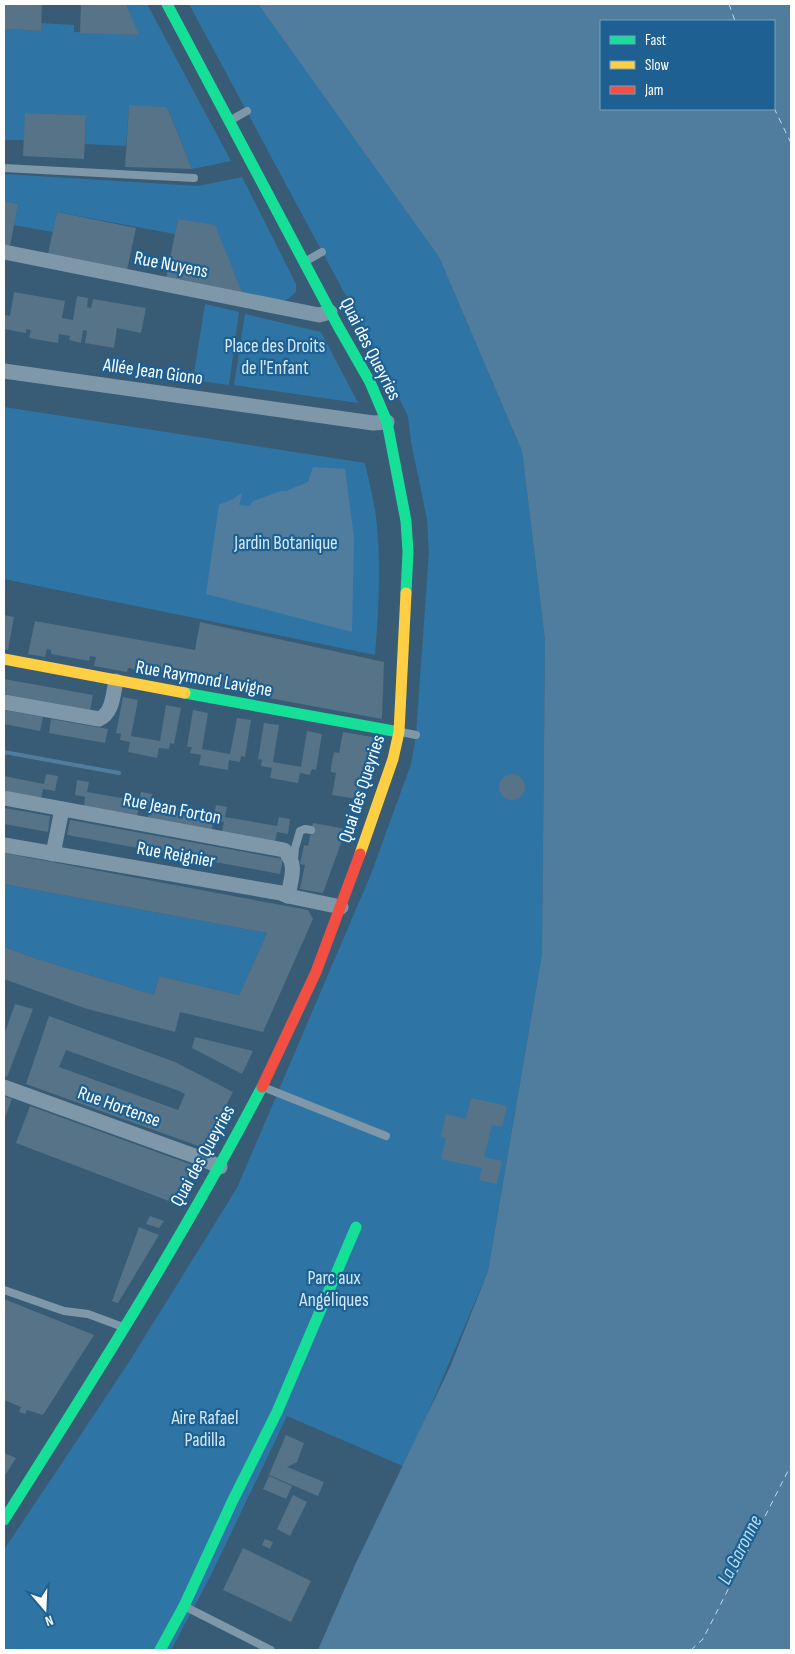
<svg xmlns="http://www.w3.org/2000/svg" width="795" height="1654" viewBox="0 0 795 1654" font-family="'Sofia Sans Condensed',sans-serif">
<rect width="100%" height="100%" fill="#385c76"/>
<g fill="#2e75a5">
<polygon points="126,4 147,4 231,161 192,169 167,107 129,106 126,146 85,144 86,115 26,113 24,140 4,140 4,29 41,31 41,23 74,25 74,32 138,35"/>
<polygon points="189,4 258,4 439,257 522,451 545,640 542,954 488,1271 405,1467 287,1416 211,1575 171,1650 4,1650 4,1550 129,1362 237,1188 371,874 411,764 416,735 429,553 427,519 411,442 408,416 360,322"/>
<polygon points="4,174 198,186 242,177 296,284 296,292 288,299 282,301 242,293 178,219 175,234 57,212 53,232 14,225 18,204 4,201"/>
<polygon points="205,304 239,312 229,385 193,380"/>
<polygon points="245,314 321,332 358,403 234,385"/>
<path d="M4,407L365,463C369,481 373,498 376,516C381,562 379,609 375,655L4,579Z"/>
<polygon points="4,884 267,933 239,995 159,976 154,995 31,957 4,947"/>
</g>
<g fill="#507d9e" fill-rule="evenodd">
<path d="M258,4H791V1650H318L355,1565L450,1367L488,1271L542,954L545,640L522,451L439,257ZM601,21H774V109H601Z"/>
<polygon points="313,467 345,469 354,538 352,632 206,594 219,505 233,499 242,493 239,505 249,506 253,501 281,491 286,491 308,482"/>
</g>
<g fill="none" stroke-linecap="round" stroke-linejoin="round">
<polyline stroke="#507d9e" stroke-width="4" points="4,752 119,773"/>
<g stroke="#b8ddf5" stroke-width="1" stroke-dasharray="6 5" stroke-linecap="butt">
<polyline points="729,4 735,21"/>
<polyline points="774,108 791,143"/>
<polyline points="691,1650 703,1639 791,1465"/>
</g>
</g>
<g fill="#567387" fill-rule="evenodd">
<polygon points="4,4 42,4 41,31 4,29"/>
<polygon points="81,4 126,4 139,35 80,33"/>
<polygon points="129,105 167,107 192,169 125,167"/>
<polygon points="25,113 86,115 84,159 23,156"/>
<polygon points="4,201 18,204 10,246 4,245"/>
<polygon points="57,212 136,228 127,270 48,254"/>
<polygon points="178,219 215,225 242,293 166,278"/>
<polygon points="14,292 65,301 62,318 73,320 77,296 88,298 87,307 91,308 93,299 146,308 141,333 117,328 114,348 85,343 87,331 83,330 81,343 69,340 70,336 59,334 58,343 29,338 31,330 26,329 26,333 4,329 4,315 10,316"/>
<polygon points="4,615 14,617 8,650 4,649"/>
<polygon points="35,621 195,650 200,622 384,662 382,719 171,680 173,671 168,670 167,676 163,675 164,670 160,669 159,674 128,668 127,672 94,666 96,657 90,656 89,661 51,654 51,650 47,649 45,657 28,654"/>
<polygon points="4,679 93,695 90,710 4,694"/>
<polygon points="123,697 138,700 131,736 160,741 166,705 181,708 174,744 170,743 169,749 159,748 157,758 128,752 130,742 120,740 121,734 116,733"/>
<polygon points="4,710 43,717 40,731 4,724"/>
<polygon points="193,710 208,713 202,749 230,754 237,718 251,720 245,757 241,756 240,762 229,760 228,770 199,765 201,755 190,753 192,747 187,747"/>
<polygon points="51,719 108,729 105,743 49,733"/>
<polygon points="264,723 279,725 273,762 301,767 307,731 322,734 316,770 312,769 310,775 300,773 298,783 270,778 272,768 261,766 262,760 258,759"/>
<polygon points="343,732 378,738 357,799 332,795 336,773 331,772 331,767 334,752 339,753"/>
<polygon points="46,774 58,776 55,791 43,789 41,799 4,792 4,776 44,784"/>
<circle cx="512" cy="787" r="13"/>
<polygon points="77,780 89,782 87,792 139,801 141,792 152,794 151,803 214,815 216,805 227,807 225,817 277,826 279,817 290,819 288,834 277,832 275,842 222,832 224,822 213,820 212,830 148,819 149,809 139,807 137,816 84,807 85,797 75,795"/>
<polygon points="4,808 50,816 48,832 4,824"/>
<polygon points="70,820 283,859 280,874 67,835"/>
<polygon points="313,823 346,829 323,893 300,889 305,865 300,864 304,845 308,846"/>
<polygon points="4,853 308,910 313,919 263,1032 180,1012 175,1032 84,1008 4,979 4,947 31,957 154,995 159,976 239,995 267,933 4,884"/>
<polygon points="15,1004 33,1009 7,1077 4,1076 4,1035"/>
<path d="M49,1016L175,1062L233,1092L206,1145L201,1147L26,1084ZM66,1050L179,1091L185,1094L178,1110L59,1067Z"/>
<polygon points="195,1037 253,1051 242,1074 192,1048"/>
<polygon points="4,1096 12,1099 4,1120"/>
<polygon points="471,1098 507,1106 502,1127 492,1125 484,1157 502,1161 497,1184 479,1180 482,1168 441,1159 446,1138 441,1137 446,1114 466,1119"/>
<polygon points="30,1106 195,1166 174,1203 16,1143"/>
<polygon points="150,1216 164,1221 159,1228 146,1224"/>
<polygon points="139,1227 159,1235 118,1303 112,1301"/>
<polygon points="4,1299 94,1335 43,1415 27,1410 25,1414 19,1412 21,1407 4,1400"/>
<polygon points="286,1435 304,1443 297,1462 287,1467 324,1482 318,1496 269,1475"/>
<polygon points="4,1453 16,1458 4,1477"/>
<polygon points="269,1476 292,1486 286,1499 263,1489"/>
<polygon points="293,1495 307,1502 290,1536 277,1529"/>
<polygon points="265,1539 273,1542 270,1549 262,1545"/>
<polygon points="243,1548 311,1581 291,1622 223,1590"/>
</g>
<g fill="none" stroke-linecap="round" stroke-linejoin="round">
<g stroke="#7f98a9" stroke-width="8">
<polyline points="231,120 247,111"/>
<polyline points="4,168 194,178"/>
<polyline points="306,261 322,252"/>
<polyline points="401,732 416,735"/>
<polyline points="294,859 295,848 300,831 305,829 311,830"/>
<polyline points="263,1087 386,1136"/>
<polyline points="4,1290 64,1311 88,1314 123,1327"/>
<polyline points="186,1607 271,1650"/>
</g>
<g stroke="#7f98a9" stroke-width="15">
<polyline points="4,252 319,315 330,312"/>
<polyline points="4,371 373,423 387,422"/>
<path d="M4,702L99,719C113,713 113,694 116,681"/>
<path d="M4,798L284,850C298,864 291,878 288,896"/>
<polyline points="4,845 281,893 288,896 341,907"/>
<polyline points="53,854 62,809"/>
<polyline points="4,1087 203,1159 220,1167"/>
</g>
<g stroke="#16e098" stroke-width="11">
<polyline points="167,4 338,326 370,382 387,422 406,521 408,552 406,593"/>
<polyline points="185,693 399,732"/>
<path d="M4,1520C94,1378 184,1236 262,1087"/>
<polyline points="160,1650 184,1606 232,1502 277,1412 356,1227"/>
</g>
<g stroke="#ffcf43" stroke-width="11">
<polyline points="4,659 185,693"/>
<polyline points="360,854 393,759 399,732 406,593"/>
</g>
<polyline stroke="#f24e42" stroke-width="11" points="262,1087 316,972 360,854"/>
</g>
<g text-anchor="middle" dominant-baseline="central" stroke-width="4.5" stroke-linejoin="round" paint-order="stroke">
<g font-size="19" fill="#fff" stroke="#1d6091">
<text transform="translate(171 265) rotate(11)">Rue Nuyens</text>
<text transform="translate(370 349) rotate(63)">Quai des Queyries</text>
<text transform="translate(153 372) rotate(8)">Allée Jean Giono</text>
<text transform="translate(204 679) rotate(10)">Rue Raymond Lavigne</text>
<text transform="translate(362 789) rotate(-72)">Quai des Queyries</text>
<text transform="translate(172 809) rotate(11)">Rue Jean Forton</text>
<text transform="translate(176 855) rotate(10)">Rue Reignier</text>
<text transform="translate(119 1107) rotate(20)">Rue Hortense</text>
<text transform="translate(203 1156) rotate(-61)">Quai des Queyries</text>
</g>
<g font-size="19" fill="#d2eafa" stroke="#1d6091">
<text x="275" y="346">Place des Droits<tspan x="275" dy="22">de l'Enfant</tspan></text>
<text x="286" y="543">Jardin Botanique</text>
<text x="334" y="1278">Parc aux<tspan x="334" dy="22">Angéliques</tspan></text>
<text x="205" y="1418">Aire Rafael<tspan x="205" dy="22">Padilla</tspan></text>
</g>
<g font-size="20" font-style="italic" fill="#b8ddf5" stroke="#1d6091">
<text transform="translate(740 1550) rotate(-63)">La Garonne</text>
</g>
</g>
<rect width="795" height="1654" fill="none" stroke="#ffffff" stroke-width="10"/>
<rect x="600" y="20" width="175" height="90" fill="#1d6091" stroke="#77a0bd"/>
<rect x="610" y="36" width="25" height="8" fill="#16e098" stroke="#77a0bd"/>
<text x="645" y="45" font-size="15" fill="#ffffff">Fast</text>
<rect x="610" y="61" width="25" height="8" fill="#ffcf43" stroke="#77a0bd"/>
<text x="645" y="70" font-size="15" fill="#ffffff">Slow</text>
<rect x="610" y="86" width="25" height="8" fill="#f24e42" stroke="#77a0bd"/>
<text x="645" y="95" font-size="15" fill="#ffffff">Jam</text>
<g transform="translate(45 1609) rotate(161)" stroke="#1d6091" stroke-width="4" paint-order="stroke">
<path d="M0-4L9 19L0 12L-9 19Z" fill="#ffffff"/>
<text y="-8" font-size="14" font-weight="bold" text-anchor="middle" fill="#ffffff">N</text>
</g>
</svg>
